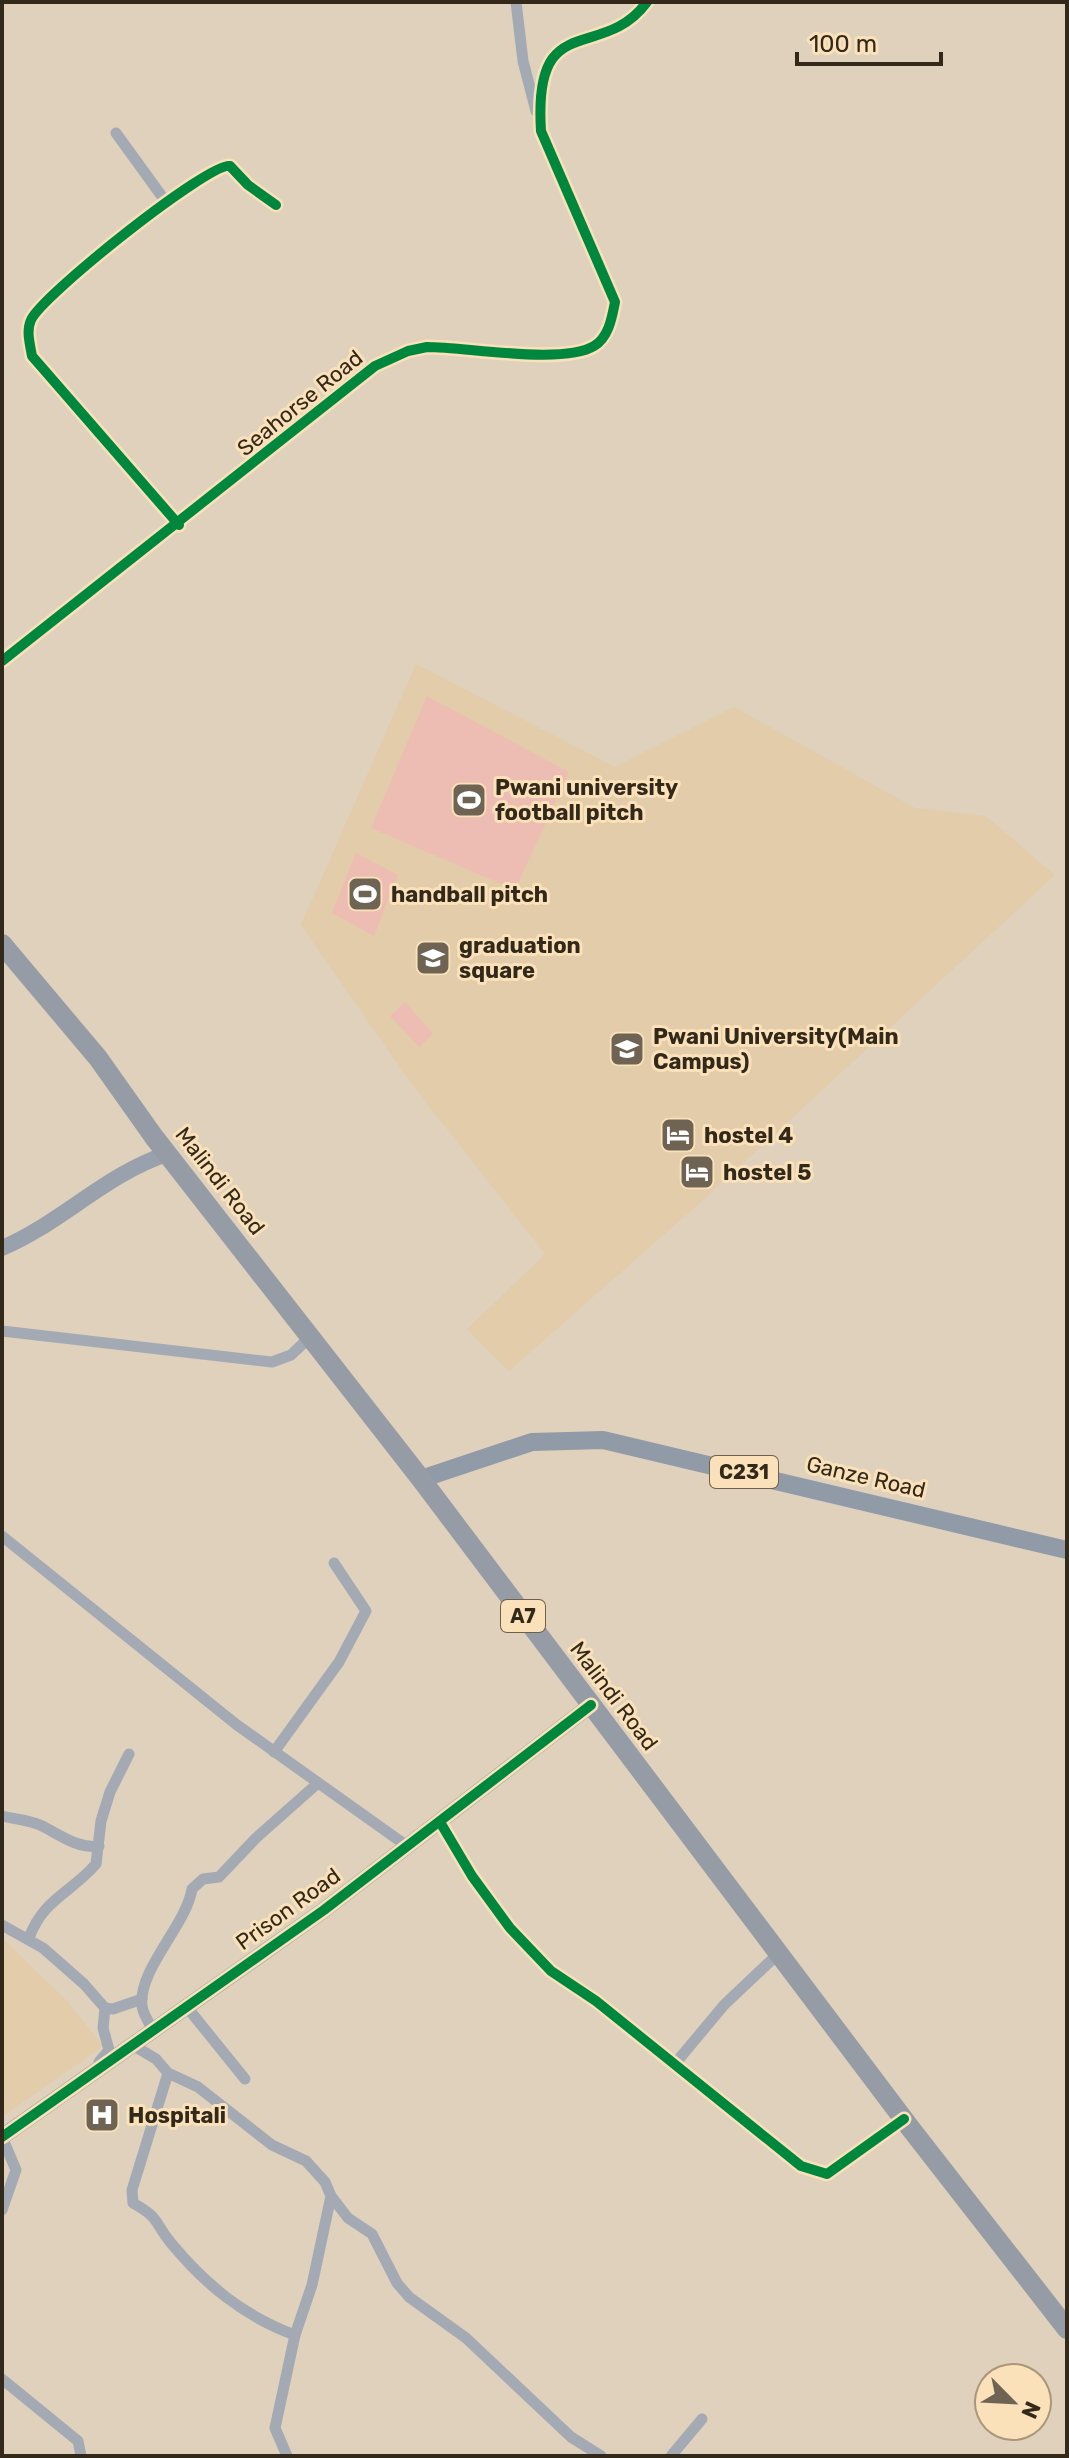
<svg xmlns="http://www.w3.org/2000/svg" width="1069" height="2458" viewBox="0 0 1069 2458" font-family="Rubik,sans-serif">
<rect width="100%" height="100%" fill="#dfd1bc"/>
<g fill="#e2cca9">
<polygon points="416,664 615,767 734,707 915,808 986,816 1055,875 702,1201 509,1371 467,1329 545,1254 410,1082 301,925"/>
<polygon points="2,1938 67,2001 103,2046 2,2117"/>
</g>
<g fill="#edbdb4">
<polygon points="427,696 569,772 515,890 371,828"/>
<polygon points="356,853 398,875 374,936 332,913"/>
<polygon points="405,1002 433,1034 419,1047 390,1016"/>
</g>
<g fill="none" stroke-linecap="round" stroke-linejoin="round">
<g stroke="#a4aab4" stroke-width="11">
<polyline points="516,2 523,61 536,111"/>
<polyline points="116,133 166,202"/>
<path d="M179,525L32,356C30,344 26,331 31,320C41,296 209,162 230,166L248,185L276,205"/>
<path d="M2,661L375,366L408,351L427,347C467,347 563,365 594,346C609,337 612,317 615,302L541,131C533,6 601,64 647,2"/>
<polyline points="2,1331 272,1362 291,1355 311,1336"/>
<polyline points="2,1536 237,1725 407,1846"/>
<polyline points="274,1752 339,1662 366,1611 334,1563"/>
<path d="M2,1816C14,1819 28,1820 40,1825C59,1834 77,1849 99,1846"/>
<polyline points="440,1822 472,1876 510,1928 551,1971 596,2001 801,2166 827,2174 904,2119"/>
<polyline points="2,1925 43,1948 84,1984 105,2008"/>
<path d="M29,1938C43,1899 71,1893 96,1864L101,1821L110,1792L129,1754"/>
<polyline points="186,2006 245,2079"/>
<polyline points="105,2008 113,2009 142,1999"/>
<path d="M153,2030C149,2023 143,2014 142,2006C138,1969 186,1926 192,1889L203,1879L219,1877L256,1838L318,1783"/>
<path d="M131,2044L156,2059L168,2073L132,2190L133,2203C160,2218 154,2222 171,2243C205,2284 243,2316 295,2335"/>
<polyline points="99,2062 109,2050 103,2028 105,2008"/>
<polyline points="674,2065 724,2005 779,1953"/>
<polyline points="168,2073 198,2087 272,2145 306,2161 325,2182 331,2196 312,2285 295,2335 275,2428 287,2456"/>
<polyline points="331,2196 348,2218 372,2234 397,2283 409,2297 466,2338 571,2437 601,2456"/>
<polyline points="2,2210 16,2170 2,2137"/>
<polyline points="2,2379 78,2441 81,2456"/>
<polyline points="671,2456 702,2419"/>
</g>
<g stroke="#99a1ac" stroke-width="16">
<path d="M2,1248C61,1223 106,1174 167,1154"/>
<polyline points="2,2137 324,1910 591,1705"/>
</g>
<polyline stroke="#919aa7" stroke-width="18" points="421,1479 532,1442 603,1440 1067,1550"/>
<polyline stroke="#969ca6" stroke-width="20" points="2,944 98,1058 154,1137 421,1479 911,2129 1067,2329"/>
<defs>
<g id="cycleway">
<path d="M179,525L32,356C30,344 26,331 31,320C41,296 209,162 230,166L248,185L276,205"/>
<path d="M2,661L375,366L408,351L427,347C467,347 563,365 594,346C609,337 612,317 615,302L541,131C533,6 601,64 647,2"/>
<polyline points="440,1822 472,1876 510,1928 551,1971 596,2001 801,2166 827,2174 904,2119"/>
<polyline points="2,2137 324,1910 591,1705"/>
</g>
</defs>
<use href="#cycleway" stroke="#fae1ba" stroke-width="15"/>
<use href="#cycleway" stroke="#00873e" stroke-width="10"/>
</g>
<defs>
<symbol id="stadium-square" viewBox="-11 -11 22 22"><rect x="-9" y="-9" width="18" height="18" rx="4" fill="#6f6453" stroke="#fae1ba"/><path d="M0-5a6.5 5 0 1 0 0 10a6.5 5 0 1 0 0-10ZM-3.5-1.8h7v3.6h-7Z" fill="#fff"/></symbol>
<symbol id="school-square" viewBox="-11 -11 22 22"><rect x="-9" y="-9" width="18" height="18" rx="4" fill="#6f6453" stroke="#fae1ba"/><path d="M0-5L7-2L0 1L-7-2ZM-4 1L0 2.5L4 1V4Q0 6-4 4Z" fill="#fff"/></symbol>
<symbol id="university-square" viewBox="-11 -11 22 22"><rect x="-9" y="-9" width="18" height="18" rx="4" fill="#6f6453" stroke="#fae1ba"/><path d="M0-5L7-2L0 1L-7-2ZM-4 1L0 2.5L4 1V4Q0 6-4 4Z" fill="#fff"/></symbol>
<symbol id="hotel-square" viewBox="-11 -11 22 22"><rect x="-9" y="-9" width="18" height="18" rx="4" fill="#6f6453" stroke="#fae1ba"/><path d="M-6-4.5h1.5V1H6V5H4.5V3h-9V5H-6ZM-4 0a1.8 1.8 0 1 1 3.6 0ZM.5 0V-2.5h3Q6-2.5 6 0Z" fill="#fff"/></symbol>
<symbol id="hospital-square" viewBox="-11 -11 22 22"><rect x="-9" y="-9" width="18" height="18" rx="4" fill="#6f6453" stroke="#fae1ba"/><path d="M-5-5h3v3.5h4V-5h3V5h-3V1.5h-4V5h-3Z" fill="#fff"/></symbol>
</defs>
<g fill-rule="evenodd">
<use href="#stadium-square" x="449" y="780" width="40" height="40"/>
<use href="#stadium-square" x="345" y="874" width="40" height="40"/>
<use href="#school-square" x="413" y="938" width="40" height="40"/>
<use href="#university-square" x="607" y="1029" width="40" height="40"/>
<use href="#hotel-square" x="658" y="1115" width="40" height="40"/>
<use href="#hotel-square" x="677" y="1152" width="40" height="40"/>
<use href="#hospital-square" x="82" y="2095" width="40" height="40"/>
</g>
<g text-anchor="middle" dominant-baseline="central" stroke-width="6" stroke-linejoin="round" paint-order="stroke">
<g fill="#fae1ba" stroke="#6f604a" stroke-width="2">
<rect x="710" y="1456" width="68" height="32" rx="6"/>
<rect x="501" y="1600" width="44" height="32" rx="6"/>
</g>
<g font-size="20" font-weight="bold" fill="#33291a">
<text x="744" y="1472">C231</text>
<text x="523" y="1616">A7</text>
</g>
<g font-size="22" fill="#33291a" stroke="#fae1ba">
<text transform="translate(300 403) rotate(-39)">Seahorse Road</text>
<text transform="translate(220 1181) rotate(52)">Malindi Road</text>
<text transform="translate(866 1477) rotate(13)">Ganze Road</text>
<text transform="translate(614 1696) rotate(53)">Malindi Road</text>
<text transform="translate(288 1909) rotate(-36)">Prison Road</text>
</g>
<g font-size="22" font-weight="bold" fill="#33291a" stroke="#fae1ba" text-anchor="start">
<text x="495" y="787">Pwani university<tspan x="495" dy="25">football pitch</tspan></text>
<text x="391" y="894">handball pitch</text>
<text x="459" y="945">graduation<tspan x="459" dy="25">square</tspan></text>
<text x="653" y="1036">Pwani University(Main<tspan x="653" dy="25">Campus)</tspan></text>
<text x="704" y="1135">hostel 4</text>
<text x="723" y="1172">hostel 5</text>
<text x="128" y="2115">Hospitali</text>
</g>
</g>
<rect width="1069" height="2458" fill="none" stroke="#33291a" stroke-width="8"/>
<g transform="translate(1013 2402) rotate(114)"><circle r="38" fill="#fae1ba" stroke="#aa977a" stroke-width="2"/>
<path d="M0-6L14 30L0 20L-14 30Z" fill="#6f6453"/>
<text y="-12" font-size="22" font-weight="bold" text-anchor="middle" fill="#33291a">N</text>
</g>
<path d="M797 52v12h144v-12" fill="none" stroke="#33291a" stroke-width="4"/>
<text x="809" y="52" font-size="24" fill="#33291a" stroke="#fae1ba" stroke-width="6" paint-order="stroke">100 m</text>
</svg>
